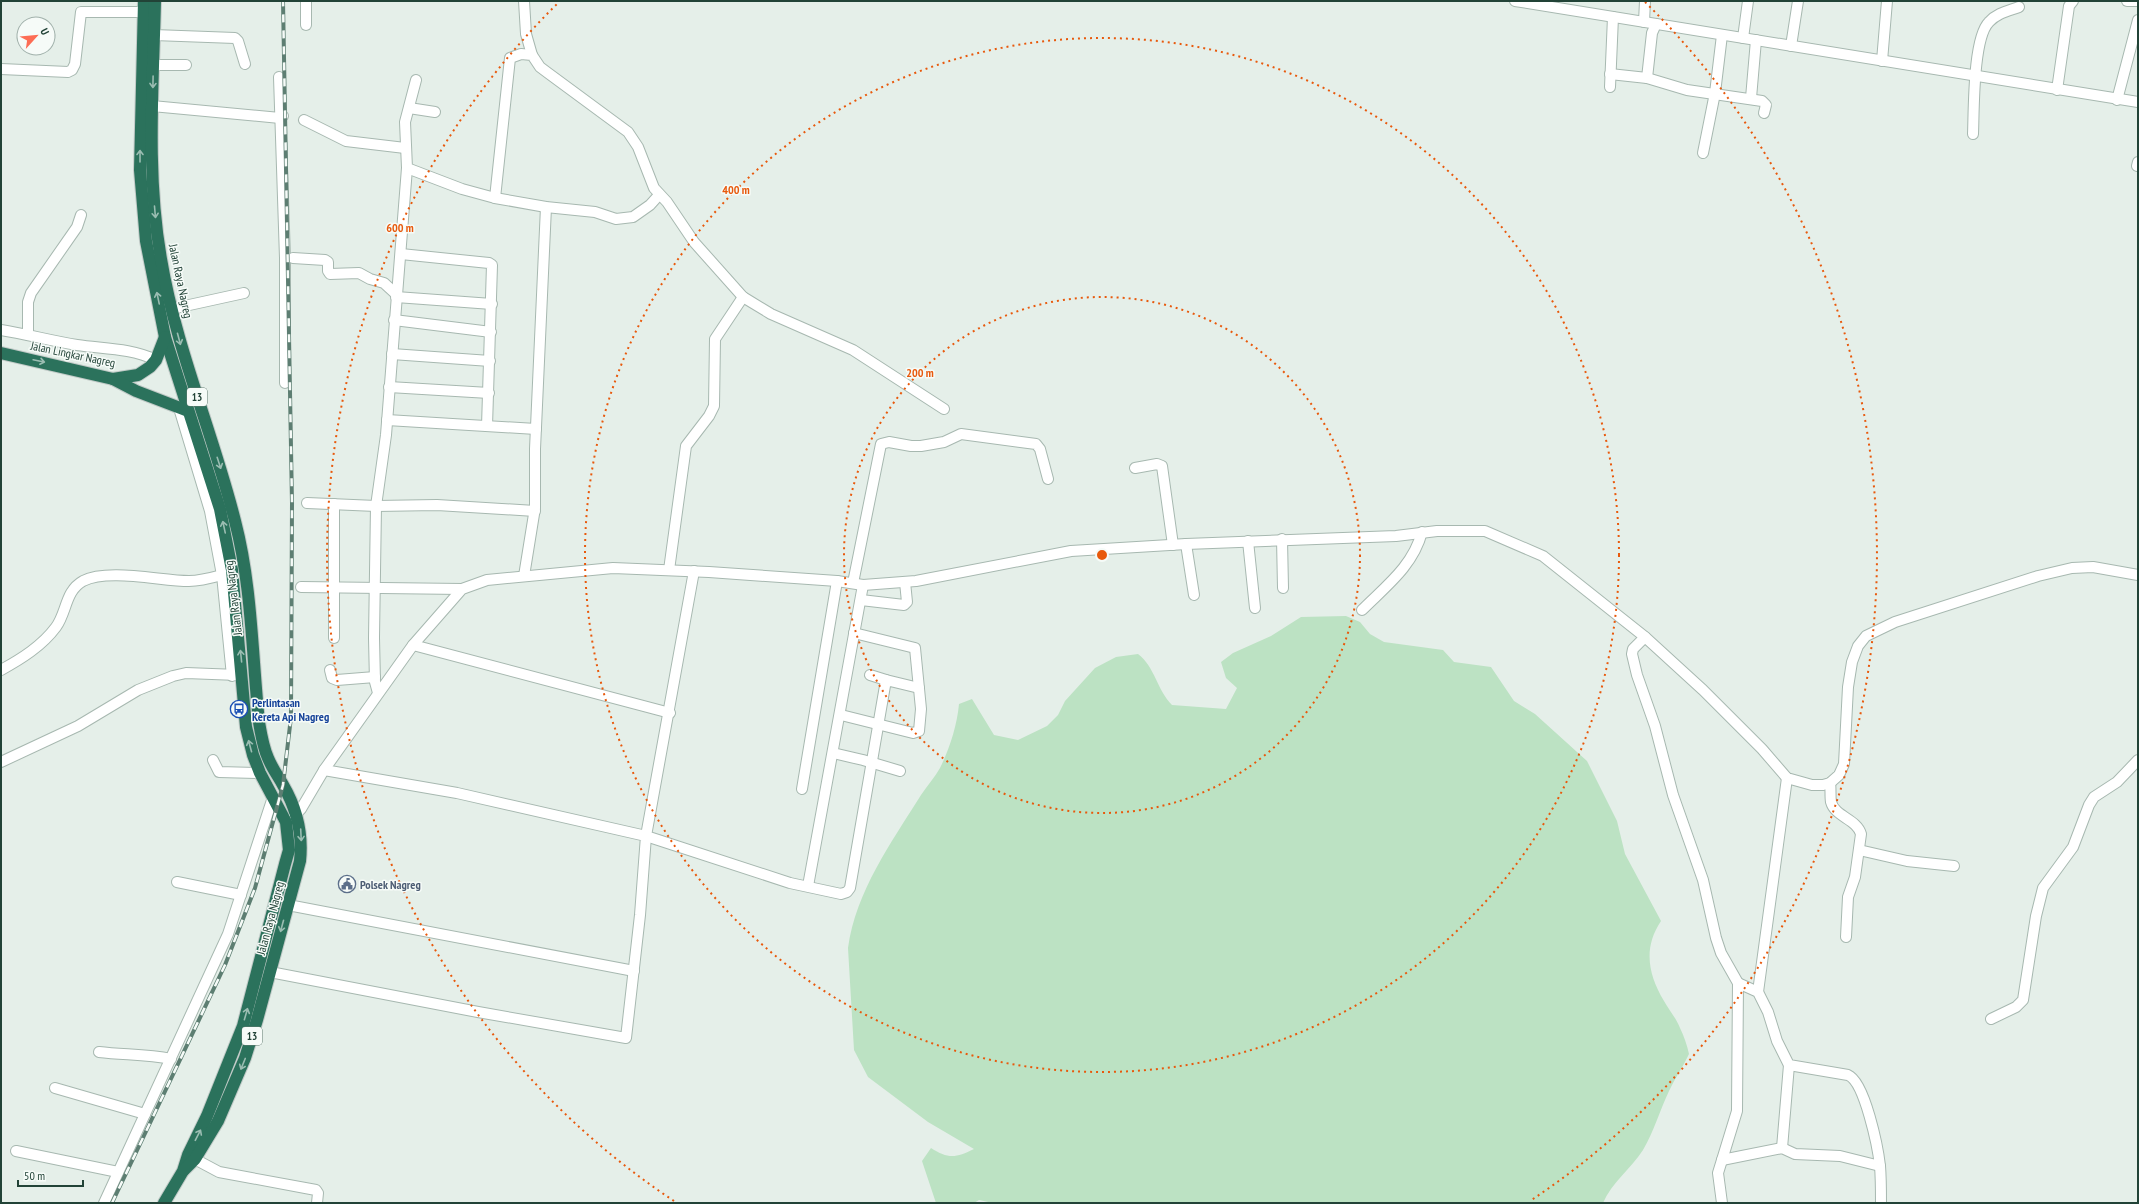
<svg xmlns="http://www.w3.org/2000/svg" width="2139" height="1204" viewBox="0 0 2139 1204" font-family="'PT Sans Narrow',sans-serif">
<rect width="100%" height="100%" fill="#e5efe9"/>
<path fill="#bce2c3" d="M1346,616L1360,622L1370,634L1384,642L1443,650L1454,662L1491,667L1514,701L1535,714L1587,761L1617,821L1625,854L1661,921C1643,948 1648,974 1664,1001C1669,1010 1676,1018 1680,1028C1684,1036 1687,1045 1689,1054C1683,1067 1675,1078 1669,1091C1660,1110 1654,1131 1643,1150C1631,1169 1612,1182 1603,1203H993L979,1200L974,1203H936L922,1161L931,1148C948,1159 956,1158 974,1149L928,1122L868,1077L854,1050L848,948C856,891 891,843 921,795C927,786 935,777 940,768C950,748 957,725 959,704L972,699L994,735L1018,740L1047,726L1058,715L1065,701L1095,668L1116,657L1138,654C1155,667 1157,690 1172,705L1226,709L1237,688L1226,678L1221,662L1233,653L1271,636L1301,617Z"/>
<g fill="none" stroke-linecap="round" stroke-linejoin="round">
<defs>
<g id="street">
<polyline points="306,1 306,25"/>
<polyline points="524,1 526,34 532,55"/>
<polyline points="1515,1 2138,102"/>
<polyline points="2127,1 2138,1"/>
<polyline points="1644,22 1645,1"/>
<polyline points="154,35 235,38 238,41 245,64"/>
<polyline points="1743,38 1748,1"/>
<polyline points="1791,46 1798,1"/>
<polyline points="1882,61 1887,1"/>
<polyline points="153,65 186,65"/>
<polyline points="1,69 68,72 72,70 75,64 81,12 143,12"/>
<polyline points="1610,74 1647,78 1687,90 1762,101 1766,105 1764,113"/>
<polyline points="279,77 285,258 285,383"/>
<polyline points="1647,78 1652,33 1656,24"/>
<polyline points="416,80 405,122 407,168 462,189 495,198 546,207 595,212 616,219 633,217 650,205 659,195"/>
<polyline points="1610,87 1613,17"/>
<polyline points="2057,90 2069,6 2073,1"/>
<polyline points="1751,98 1756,40"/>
<polyline points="2117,100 2138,20"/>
<polyline points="152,106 280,118 283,116"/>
<polyline points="409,108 435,112"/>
<polyline points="304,120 346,141 405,148"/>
<path d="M1973,134C1974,109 1973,38 1989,22C1997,13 2008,11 2019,7"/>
<polyline points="1703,153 1715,93 1722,35"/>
<polyline points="2137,166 2138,162"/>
<polyline points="495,198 510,58 521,54 532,55 540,67 548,73 628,132 638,147 654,188 667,202 694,242 743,297 771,314 853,350 944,409"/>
<polyline points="401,254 489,263 492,265 487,426"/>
<polyline points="293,258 325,260 328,262 328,271 330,274 359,273 370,279 384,283 396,294"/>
<polyline points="396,297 492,304"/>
<polyline points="171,309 244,293"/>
<polyline points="394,320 491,332"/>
<path d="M1,330C26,334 52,341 77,345C105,349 130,348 156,360"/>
<polyline points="28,335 28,302 31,293 77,227 81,215"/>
<polyline points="392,354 490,361"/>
<polyline points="389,387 489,393"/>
<polyline points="179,408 210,511 222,575 232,676"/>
<polyline points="387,420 536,429"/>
<polyline points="1135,468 1157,464 1162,466 1173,545"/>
<polyline points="307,503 376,506 437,505 535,511"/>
<polyline points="334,504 334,638"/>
<polyline points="1282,539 1283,588"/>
<polyline points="1248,541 1255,608"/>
<polyline points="1186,544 1194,595"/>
<polyline points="669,570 686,446 709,416 714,406 715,339 743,297"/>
<polyline points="694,571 646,836 790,883 841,894 847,892 850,888 886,680 919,688"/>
<polyline points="524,576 535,508 535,449 546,207"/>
<polyline points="853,583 881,444 889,442 911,446 921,446 944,442 961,434 1036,444 1040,449 1048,479"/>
<polyline points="301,587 462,589"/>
<polyline points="861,600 904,605 907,602 905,582"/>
<path d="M1362,610C1386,586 1413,566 1422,532"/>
<polyline points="1645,637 1633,649 1632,654 1637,675 1655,726 1673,795 1703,880 1716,938 1721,953 1738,983 1737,1111 1718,1173 1722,1203"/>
<polyline points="413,645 670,713"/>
<path d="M1,670C21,659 42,646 56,627C67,612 65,591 83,581C108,568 161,581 189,581C200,581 211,578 222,575"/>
<polyline points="330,670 332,678 337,680 375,677"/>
<polyline points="870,675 886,680"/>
<polyline points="378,693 375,682 374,638 376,506 386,435 407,168"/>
<polyline points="841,715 913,733 919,731 921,709 915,648 854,633"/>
<polyline points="833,753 863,760 900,771"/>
<polyline points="213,760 219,772 260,773"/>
<polyline points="1,762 78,726 138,690 173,676 186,673 238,675"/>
<path d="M1830,783C1831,789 1830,796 1831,802C1835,817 1857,819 1861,834L1855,877L1848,897L1846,937"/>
<polyline points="802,789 837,581"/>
<polyline points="291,819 301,809 324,770 413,645 462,589 487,580 613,568 709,572 837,581 863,585 916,581 1071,551 1186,544 1396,536 1437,531 1485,531 1543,556 1645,637 1703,690 1762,749 1787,778 1812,785 1823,785 1830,783 1839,775 1844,764 1848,687 1852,662 1858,646 1866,636 1895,622 2038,576 2072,568 2093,567 2138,575"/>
<polyline points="1859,850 1907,861 1954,866"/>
<polyline points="177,882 241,895"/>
<polyline points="808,886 863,585"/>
<polyline points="288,905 634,971"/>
<polyline points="270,972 478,1012 626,1038 640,915 646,836 457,793 324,770"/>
<path d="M1738,983L1758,992L1768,1012L1777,1041L1789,1065L1848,1075C1865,1082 1878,1148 1880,1166C1881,1178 1881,1191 1881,1203"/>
<polyline points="1758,992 1787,778"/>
<polyline points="1991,1019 2016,1007 2023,1000 2036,916 2043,888 2073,847 2089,805 2094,797 2117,782 2138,760"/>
<path d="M99,1052C124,1055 147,1054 171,1059"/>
<polyline points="55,1088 145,1114"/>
<polyline points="1782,1148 1789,1065"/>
<polyline points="16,1151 118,1172"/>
<polyline points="189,1156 219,1172 316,1190 318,1193 317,1203"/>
<polyline points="1722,1160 1782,1148 1795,1154 1840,1156 1880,1166"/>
<polyline points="104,1203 228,934 273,797"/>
</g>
<g id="highway">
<polyline points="144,1 140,170 146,241 165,337 220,509 232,570 246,727 253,755 260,773 286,822 289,850 285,864 243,1026 207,1116 188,1155 183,1171 164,1203"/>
<path d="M155,1C153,87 146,174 161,259C176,349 213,433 235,521C252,586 252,655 259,722C261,734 263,747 268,758C272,768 278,776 283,785C297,809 303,833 300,861L257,1020L245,1058L218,1121L195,1159L184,1170"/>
<polyline points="1,353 113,379 138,375 150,367 156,360 165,337"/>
<polyline points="113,379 136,391 188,411"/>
</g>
</defs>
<use href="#street" stroke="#a7b8b0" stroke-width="12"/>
<use href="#highway" stroke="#c1cac7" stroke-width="14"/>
<use href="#street" stroke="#fff" stroke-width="10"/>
<use href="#highway" stroke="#2b725c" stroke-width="12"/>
<defs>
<polyline id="rail" points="112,1203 225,965 255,888 283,785 291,717 292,503 283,1"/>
</defs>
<use href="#rail" stroke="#5d7e72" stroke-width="4"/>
<use href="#rail" stroke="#f6fbf8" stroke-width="2.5" stroke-dasharray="8" stroke-linecap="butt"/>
</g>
<defs><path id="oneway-shaft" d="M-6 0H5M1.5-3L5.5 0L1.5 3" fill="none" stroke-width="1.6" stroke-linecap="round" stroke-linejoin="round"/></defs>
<g stroke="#9bbdb2">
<use href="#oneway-shaft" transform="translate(153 82) rotate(91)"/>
<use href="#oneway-shaft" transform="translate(140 156) rotate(-90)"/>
<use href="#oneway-shaft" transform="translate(155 212) rotate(85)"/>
<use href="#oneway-shaft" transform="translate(158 298) rotate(-102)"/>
<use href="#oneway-shaft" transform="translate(179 339) rotate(75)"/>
<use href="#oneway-shaft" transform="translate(39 361) rotate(12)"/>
<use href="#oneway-shaft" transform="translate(219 463) rotate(72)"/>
<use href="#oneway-shaft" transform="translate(224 527) rotate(-102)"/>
<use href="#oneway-shaft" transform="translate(241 656) rotate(-96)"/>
<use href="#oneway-shaft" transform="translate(250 746) rotate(-105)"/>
<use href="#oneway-shaft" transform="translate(301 835) rotate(87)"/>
<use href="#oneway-shaft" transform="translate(282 926) rotate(105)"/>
<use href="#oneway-shaft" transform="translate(246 1014) rotate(-74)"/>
<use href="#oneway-shaft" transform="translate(243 1064) rotate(112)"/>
<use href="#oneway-shaft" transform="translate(198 1135) rotate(-63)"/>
</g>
<g fill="none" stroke="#e8590c" stroke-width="2" stroke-dasharray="2 4">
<circle cx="1102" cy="555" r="258"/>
<circle cx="1102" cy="555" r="517"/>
<path d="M674 1201A775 775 0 0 1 559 2M1645 2A775 775 0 0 1 1530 1201"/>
</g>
<defs>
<symbol id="bus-ring" viewBox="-11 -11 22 22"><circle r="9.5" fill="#f6fbf8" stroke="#1a4fb4" stroke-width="1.5"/><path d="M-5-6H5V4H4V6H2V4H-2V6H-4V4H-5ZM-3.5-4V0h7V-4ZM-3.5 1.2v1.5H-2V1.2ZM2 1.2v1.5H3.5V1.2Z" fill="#1a4fb4"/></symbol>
<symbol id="civic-ring" viewBox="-11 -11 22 22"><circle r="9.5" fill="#f6fbf8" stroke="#5c6f8a" stroke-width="1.5"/><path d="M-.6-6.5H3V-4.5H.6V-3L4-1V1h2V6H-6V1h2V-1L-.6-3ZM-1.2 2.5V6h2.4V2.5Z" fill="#5c6f8a"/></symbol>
</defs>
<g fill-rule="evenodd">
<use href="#bus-ring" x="229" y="699" width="20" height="20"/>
<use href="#civic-ring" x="337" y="874" width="20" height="20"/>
</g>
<g text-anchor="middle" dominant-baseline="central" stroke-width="3" stroke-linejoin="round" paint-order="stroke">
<g fill="#f6fbf8" stroke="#627a71" stroke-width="1">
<rect x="187" y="388" width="20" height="18" rx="3"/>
<rect x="242" y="1027" width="20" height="18" rx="3"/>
</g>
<g font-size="11" font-weight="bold" fill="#224337">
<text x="197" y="397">13</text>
<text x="252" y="1036">13</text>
</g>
<g font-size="12" fill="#224337" stroke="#f6fbf8">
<text transform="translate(181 281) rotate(78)">Jalan Raya Nagreg</text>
<text transform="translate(73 354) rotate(12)">Jalan Lingkar Nagreg</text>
<text transform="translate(233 598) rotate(-97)">Jalan Raya Nagreg</text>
<text transform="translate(270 918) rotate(-75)">Jalan Raya Nagreg</text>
</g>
<g font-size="12" font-weight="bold" fill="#164399" stroke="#f6fbf8" text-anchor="start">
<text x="252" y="702">Perlintasan<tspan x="252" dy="14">Kereta Api Nagreg</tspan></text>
</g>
<g font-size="12" font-weight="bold" fill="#4e5e75" stroke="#f6fbf8" text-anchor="start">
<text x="360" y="884">Polsek Nagreg</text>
</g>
</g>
<circle cx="1102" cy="555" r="6" fill="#e8590c" stroke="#f6fbf8" stroke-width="2"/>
<g font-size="12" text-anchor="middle" font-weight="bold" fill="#e8590c" stroke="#f6fbf8" stroke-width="3" stroke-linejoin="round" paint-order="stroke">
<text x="736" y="194">400 m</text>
<text x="400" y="232">600 m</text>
<text x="920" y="377">200 m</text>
</g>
<rect width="2139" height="1204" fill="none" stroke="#224337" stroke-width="4"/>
<g transform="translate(36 36) rotate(63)"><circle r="19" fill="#f6fbf8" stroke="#a1b1ab"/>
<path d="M0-3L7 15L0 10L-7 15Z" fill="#fd6d55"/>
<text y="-6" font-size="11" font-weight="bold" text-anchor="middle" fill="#224337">U</text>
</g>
<path d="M18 1180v6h65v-6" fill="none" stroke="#224337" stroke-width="2"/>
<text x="24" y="1180" font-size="12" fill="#224337" stroke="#f6fbf8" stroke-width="3" paint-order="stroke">50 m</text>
</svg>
